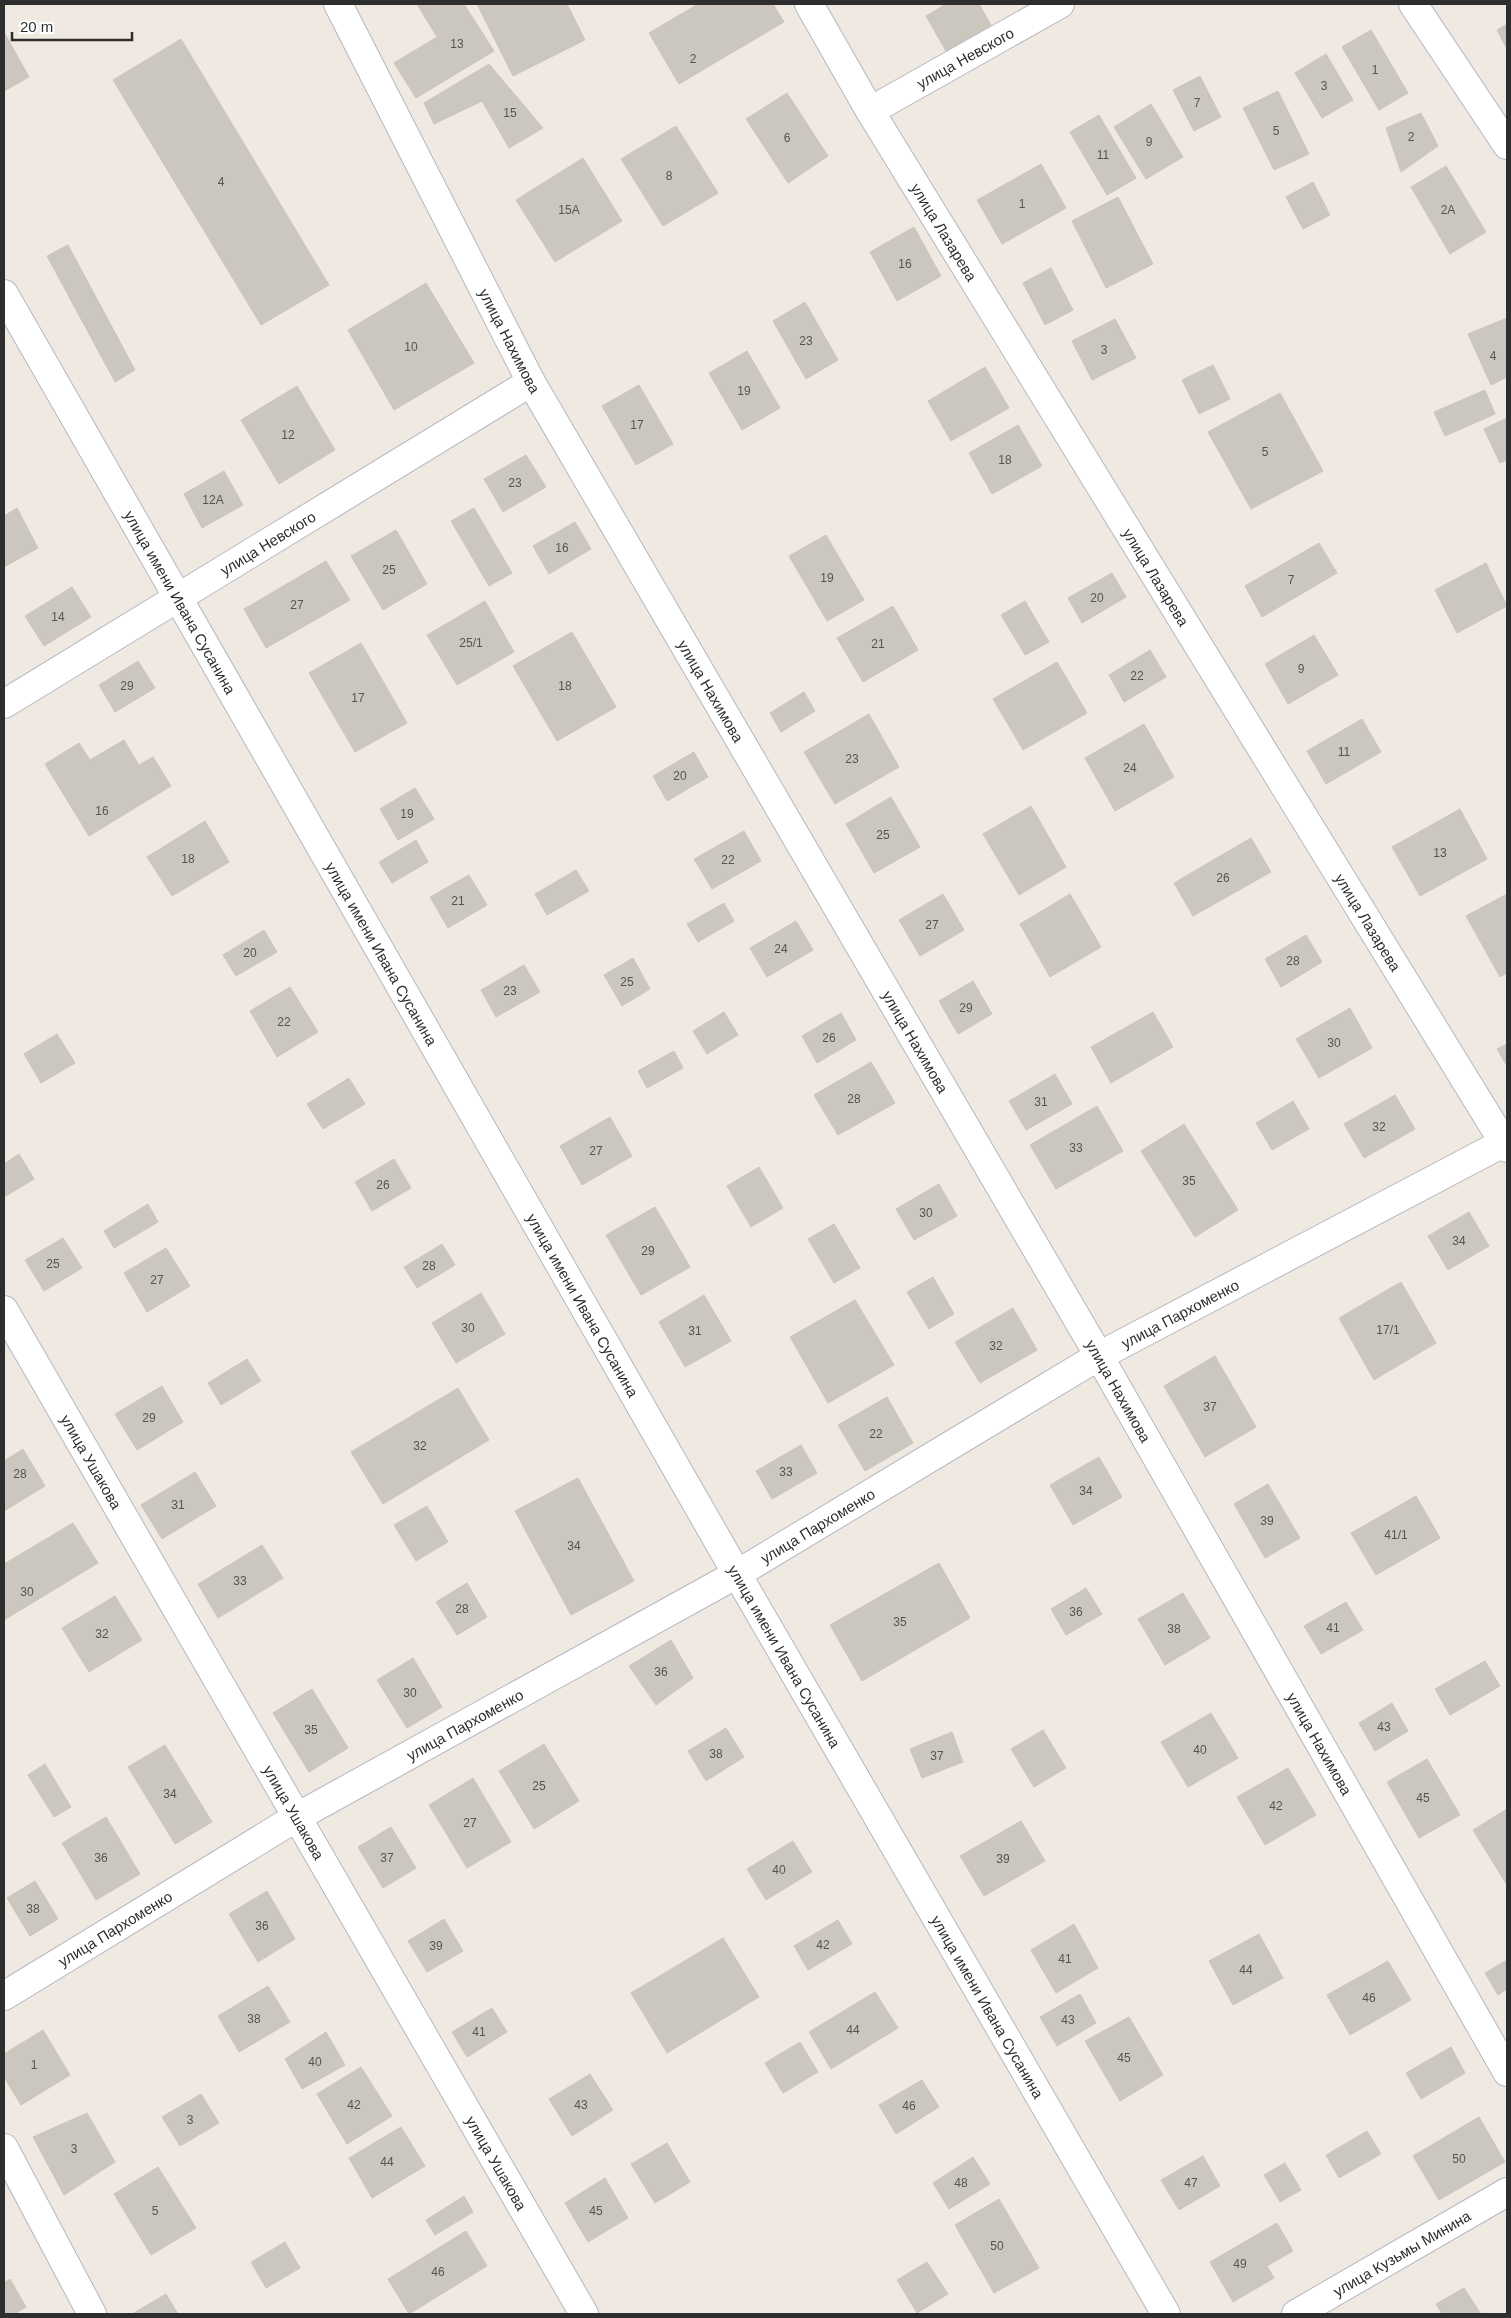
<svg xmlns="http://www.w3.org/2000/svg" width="1511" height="2318" viewBox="0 0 1511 2318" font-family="Helvetica,sans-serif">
<rect width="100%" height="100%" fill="#efe9e1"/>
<g fill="#cbc7bf" stroke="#cbc5ba">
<polygon points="417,4 464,4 494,51 416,98 394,63 437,37"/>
<polygon points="477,4 567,4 585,40 513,76"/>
<polygon points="698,4 773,4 784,22 679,84 649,33"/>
<polygon points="946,4 979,4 991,25 946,51 926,16"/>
<polygon points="1507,24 1507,49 1497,30"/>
<polygon points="1371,30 1408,93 1379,110 1342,47"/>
<polygon points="4,32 29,77 4,91"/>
<polygon points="181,39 329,285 261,325 113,80"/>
<polygon points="1326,54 1353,100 1322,118 1295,73"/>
<polygon points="489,64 543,128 509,148 482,101 434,124 424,103"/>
<polygon points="1200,76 1221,117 1194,131 1173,90"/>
<polygon points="1278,91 1309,154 1274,170 1243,108"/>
<polygon points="787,93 828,156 788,183 746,119"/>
<polygon points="1151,104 1183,157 1146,179 1114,127"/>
<polygon points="1421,113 1438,146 1401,172 1386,128"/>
<polygon points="1099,115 1136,178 1107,195 1070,132"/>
<polygon points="676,126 718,193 663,226 621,159"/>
<polygon points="583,158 622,221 555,262 516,200"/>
<polygon points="1041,164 1066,208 1002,244 977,200"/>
<polygon points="1446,166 1486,232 1450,254 1411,187"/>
<polygon points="1313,182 1330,215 1303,229 1286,197"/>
<polygon points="1118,197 1153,264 1106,288 1072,221"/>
<polygon points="914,227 941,276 897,301 870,252"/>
<polygon points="68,245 135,370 115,382 47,256"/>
<polygon points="1051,268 1073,310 1045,325 1023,283"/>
<polygon points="426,283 474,363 394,410 348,330"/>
<polygon points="805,302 838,360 806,379 773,321"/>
<polygon points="1507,318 1507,377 1491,385 1468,334"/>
<polygon points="1115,319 1136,358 1092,380 1072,341"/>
<polygon points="747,351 780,408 742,430 709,373"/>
<polygon points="1213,365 1230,399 1199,414 1182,380"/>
<polygon points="985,367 1009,408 951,441 928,401"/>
<polygon points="639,385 673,444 636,465 602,406"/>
<polygon points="297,386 335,450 279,484 241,420"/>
<polygon points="1485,390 1495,414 1445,436 1434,412"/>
<polygon points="1280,393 1323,471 1251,509 1208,432"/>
<polygon points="1507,418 1507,460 1500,463 1484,429"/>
<polygon points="1018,425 1042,466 992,494 969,453"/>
<polygon points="526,455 546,487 503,512 484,479"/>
<polygon points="224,471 243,505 202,528 184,494"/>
<polygon points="17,508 38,548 4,567 4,516"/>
<polygon points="474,508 512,573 489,586 451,521"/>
<polygon points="575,522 591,549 549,574 533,546"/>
<polygon points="396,530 427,584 383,610 351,556"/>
<polygon points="826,535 864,600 827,621 789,556"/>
<polygon points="1319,543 1337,573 1262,617 1245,586"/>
<polygon points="326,561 350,600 266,648 244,609"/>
<polygon points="1486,563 1507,606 1457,633 1435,590"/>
<polygon points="1112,573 1126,597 1082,623 1068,598"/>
<polygon points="72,587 91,617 44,646 25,616"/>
<polygon points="485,601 514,652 457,685 427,635"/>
<polygon points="1025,601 1049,642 1025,655 1001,615"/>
<polygon points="893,606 918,650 863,682 837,638"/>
<polygon points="572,632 616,707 557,741 513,666"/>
<polygon points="1314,635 1338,675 1288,704 1265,664"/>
<polygon points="361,643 407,723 355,752 309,673"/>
<polygon points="1150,650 1166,677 1124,702 1109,675"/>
<polygon points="138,661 155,688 115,712 99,685"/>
<polygon points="1057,662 1087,713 1023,750 993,699"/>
<polygon points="804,692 815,711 781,732 770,713"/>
<polygon points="869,714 899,767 835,804 804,752"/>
<polygon points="1362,719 1381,752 1326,784 1307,751"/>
<polygon points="1144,724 1174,777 1115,811 1085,758"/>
<polygon points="124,740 139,765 153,757 171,786 89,836 45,764 79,743 90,760"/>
<polygon points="694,752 708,777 667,801 653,776"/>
<polygon points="415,788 434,819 398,840 380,809"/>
<polygon points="891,797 920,847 874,873 846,824"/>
<polygon points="1031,806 1066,867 1019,895 983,834"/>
<polygon points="1460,809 1487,859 1420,896 1392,847"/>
<polygon points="205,821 229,862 172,896 147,857"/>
<polygon points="744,831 761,861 712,889 694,859"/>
<polygon points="1251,838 1271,872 1193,916 1174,883"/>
<polygon points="416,840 428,862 392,883 379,862"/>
<polygon points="576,870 589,891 547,915 535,894"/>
<polygon points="469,875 487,905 448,928 430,897"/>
<polygon points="943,894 964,930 920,956 899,920"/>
<polygon points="1070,894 1101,947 1050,977 1020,924"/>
<polygon points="1507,894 1507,973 1500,977 1466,916"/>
<polygon points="724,903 734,921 698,942 687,924"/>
<polygon points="796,921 813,950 767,977 750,948"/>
<polygon points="264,930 277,952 236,976 223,955"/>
<polygon points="1306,935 1322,962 1281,987 1265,959"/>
<polygon points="633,958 650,989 622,1006 604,975"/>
<polygon points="524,965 540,992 496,1017 481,990"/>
<polygon points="973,981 992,1014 958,1034 939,1001"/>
<polygon points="290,987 318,1032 277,1057 250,1011"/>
<polygon points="1350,1008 1372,1048 1319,1078 1296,1039"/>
<polygon points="724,1012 738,1035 707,1054 693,1031"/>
<polygon points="1153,1012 1173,1047 1111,1083 1091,1047"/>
<polygon points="841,1013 856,1040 817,1063 802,1036"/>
<polygon points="57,1034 75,1063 41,1083 24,1054"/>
<polygon points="1507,1044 1507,1066 1497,1049"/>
<polygon points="674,1051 683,1068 647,1088 638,1071"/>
<polygon points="871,1062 895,1103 838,1135 814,1095"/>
<polygon points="1055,1074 1072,1104 1026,1130 1009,1101"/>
<polygon points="349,1078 365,1104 323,1129 307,1104"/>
<polygon points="1395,1095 1415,1129 1364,1158 1344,1124"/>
<polygon points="1293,1101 1309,1129 1272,1150 1256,1123"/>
<polygon points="1097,1106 1123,1151 1056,1189 1030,1145"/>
<polygon points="610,1117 632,1156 582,1185 560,1146"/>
<polygon points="1184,1124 1238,1210 1195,1237 1141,1151"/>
<polygon points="19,1154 34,1179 4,1197 4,1164"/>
<polygon points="394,1159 411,1188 372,1211 355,1182"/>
<polygon points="759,1167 783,1208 751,1227 727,1186"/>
<polygon points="939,1184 957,1216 914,1240 896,1209"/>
<polygon points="148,1204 158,1222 114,1248 104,1231"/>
<polygon points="655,1207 690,1267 641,1295 606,1235"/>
<polygon points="1469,1212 1489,1246 1448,1270 1428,1236"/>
<polygon points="834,1224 860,1268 834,1283 808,1239"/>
<polygon points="63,1238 82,1268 44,1291 25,1260"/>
<polygon points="442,1244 455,1265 417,1288 404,1267"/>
<polygon points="166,1248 190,1286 147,1312 124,1273"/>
<polygon points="933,1277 954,1314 929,1329 907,1292"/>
<polygon points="1401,1282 1436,1343 1374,1380 1339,1318"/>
<polygon points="481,1293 505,1334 456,1363 432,1323"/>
<polygon points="704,1295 731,1341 685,1367 659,1322"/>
<polygon points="855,1300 894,1365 828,1403 790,1337"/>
<polygon points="1013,1308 1037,1350 980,1383 955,1342"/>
<polygon points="1215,1356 1256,1427 1205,1457 1164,1386"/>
<polygon points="247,1359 261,1381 221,1405 208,1383"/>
<polygon points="162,1386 183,1422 137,1450 115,1414"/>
<polygon points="458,1388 489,1440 383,1504 351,1452"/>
<polygon points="887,1397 913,1443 865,1471 838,1425"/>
<polygon points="801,1445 817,1473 772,1499 756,1471"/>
<polygon points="23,1449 45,1486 4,1511 4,1461"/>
<polygon points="1099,1457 1122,1497 1073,1525 1050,1485"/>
<polygon points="195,1472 216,1506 162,1539 141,1505"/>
<polygon points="578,1478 634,1581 571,1615 515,1511"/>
<polygon points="1268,1484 1300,1538 1265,1558 1234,1504"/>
<polygon points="1416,1496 1440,1538 1376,1575 1351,1533"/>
<polygon points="427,1506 448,1542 416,1561 394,1525"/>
<polygon points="73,1523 98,1563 4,1620 4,1564"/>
<polygon points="262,1545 283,1578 218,1618 198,1584"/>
<polygon points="939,1563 970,1618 862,1681 830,1625"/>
<polygon points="467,1583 487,1617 457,1635 436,1602"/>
<polygon points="1086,1588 1102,1614 1066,1635 1051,1609"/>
<polygon points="1183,1593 1210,1638 1165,1665 1138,1619"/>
<polygon points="115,1596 142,1640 89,1672 62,1628"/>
<polygon points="1346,1602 1363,1630 1321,1654 1304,1626"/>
<polygon points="671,1640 693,1678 656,1705 629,1666"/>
<polygon points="413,1658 442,1707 407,1728 377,1680"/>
<polygon points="1485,1661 1500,1686 1450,1715 1435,1689"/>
<polygon points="312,1689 348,1748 309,1772 273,1713"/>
<polygon points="1392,1703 1408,1731 1375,1751 1359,1723"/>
<polygon points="1211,1713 1238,1758 1188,1787 1161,1742"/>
<polygon points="726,1728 744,1757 706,1781 688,1751"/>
<polygon points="1043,1730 1066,1768 1034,1787 1011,1749"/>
<polygon points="952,1732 963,1762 922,1778 910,1749"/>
<polygon points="544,1744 579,1801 534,1829 499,1771"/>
<polygon points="165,1745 212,1822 175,1844 128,1767"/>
<polygon points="1427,1759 1460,1815 1419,1838 1387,1782"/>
<polygon points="45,1764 71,1807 54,1817 28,1775"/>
<polygon points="1288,1768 1316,1815 1265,1845 1237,1797"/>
<polygon points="473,1778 511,1842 467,1868 429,1805"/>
<polygon points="1507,1809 1507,1885 1473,1830"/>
<polygon points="106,1817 140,1874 96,1900 62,1843"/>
<polygon points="1021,1821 1045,1861 984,1896 960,1856"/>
<polygon points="391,1827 416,1868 383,1888 358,1847"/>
<polygon points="793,1841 812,1872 766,1900 747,1869"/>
<polygon points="35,1881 58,1919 30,1936 7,1898"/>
<polygon points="267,1891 295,1939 258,1962 229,1914"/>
<polygon points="444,1919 463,1951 427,1972 408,1941"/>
<polygon points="838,1920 852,1944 808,1970 794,1946"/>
<polygon points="1074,1924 1098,1968 1056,1993 1031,1950"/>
<polygon points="1259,1934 1283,1978 1233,2005 1209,1961"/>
<polygon points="723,1938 759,1997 667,2053 631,1993"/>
<polygon points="1507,1960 1507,1989 1498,1995 1485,1973"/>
<polygon points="1388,1961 1411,2000 1350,2035 1327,1995"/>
<polygon points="268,1986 290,2022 239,2052 218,2016"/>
<polygon points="875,1992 898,2028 831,2069 809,2032"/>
<polygon points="1080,1994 1096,2023 1057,2046 1040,2017"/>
<polygon points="492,2008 507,2032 467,2057 452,2032"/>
<polygon points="1129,2017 1163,2075 1120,2101 1085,2041"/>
<polygon points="43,2030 70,2075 21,2105 4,2077 4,2054"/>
<polygon points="326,2032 345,2065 302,2089 285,2059"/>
<polygon points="800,2042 818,2072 783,2093 765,2063"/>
<polygon points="1451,2047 1465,2073 1421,2099 1406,2073"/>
<polygon points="361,2067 392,2116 347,2144 317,2094"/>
<polygon points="590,2074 613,2110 572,2136 549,2099"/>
<polygon points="922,2080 939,2107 896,2134 879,2105"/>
<polygon points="201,2094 219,2123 180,2146 162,2117"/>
<polygon points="87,2113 115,2162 64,2195 33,2137"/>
<polygon points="1479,2117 1505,2162 1439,2200 1413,2156"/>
<polygon points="401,2127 425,2166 372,2198 349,2158"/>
<polygon points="1367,2131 1381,2154 1339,2178 1326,2155"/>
<polygon points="667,2143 690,2182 655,2203 631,2164"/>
<polygon points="1203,2156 1220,2186 1179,2210 1161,2180"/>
<polygon points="973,2157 990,2184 949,2209 933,2183"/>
<polygon points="1285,2163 1301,2190 1280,2202 1264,2175"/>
<polygon points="158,2167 196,2228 151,2255 114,2194"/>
<polygon points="605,2178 628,2218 588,2242 565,2203"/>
<polygon points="464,2196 473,2212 435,2235 426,2220"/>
<polygon points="999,2199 1039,2268 994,2293 955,2225"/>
<polygon points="1277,2223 1293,2251 1267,2266 1274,2278 1233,2302 1210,2262"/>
<polygon points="466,2231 487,2266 409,2314 388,2279"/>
<polygon points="285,2242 300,2268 266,2288 251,2262"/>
<polygon points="927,2262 948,2294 917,2313 897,2280"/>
<polygon points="10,2279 26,2307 14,2314 4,2314 4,2283"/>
<polygon points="1464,2288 1481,2314 1442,2314 1436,2304"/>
<polygon points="166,2294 178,2314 132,2314"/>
</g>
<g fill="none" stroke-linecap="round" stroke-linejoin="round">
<defs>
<g id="street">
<path id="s1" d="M338,4L531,382L1099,1356L1507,2072"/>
<path id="s2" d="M809,4L870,111L1507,1148"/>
<polyline points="1413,4 1507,145"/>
<path id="s3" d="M870,111L1060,4"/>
<path id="s4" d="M4,294L737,1574L1166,2314"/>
<path id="s5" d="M4,704L531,382"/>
<path id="s6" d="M4,1310L584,2314"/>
<path id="s7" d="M4,1996L297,1817L737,1574L1099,1356L1507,1141"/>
<polyline points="4,2148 92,2314"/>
<path id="s8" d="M1296,2314L1507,2192"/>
</g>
</defs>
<use href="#street" stroke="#b4b7c1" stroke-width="30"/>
<use href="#street" stroke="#fff" stroke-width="28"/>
</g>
<g text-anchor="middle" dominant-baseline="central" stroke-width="4" stroke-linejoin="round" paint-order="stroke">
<g font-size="12" fill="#555452">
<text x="457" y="44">13</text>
<text x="693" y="59">2</text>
<text x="1375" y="70">1</text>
<text x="1324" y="86">3</text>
<text x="1197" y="103">7</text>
<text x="510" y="113">15</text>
<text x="1276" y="131">5</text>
<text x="1411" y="137">2</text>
<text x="787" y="138">6</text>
<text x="1149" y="142">9</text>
<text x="1103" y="155">11</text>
<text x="669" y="176">8</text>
<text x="221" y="182">4</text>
<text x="1022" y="204">1</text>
<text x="569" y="210">15А</text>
<text x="1448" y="210">2А</text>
<text x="905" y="264">16</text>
<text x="806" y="341">23</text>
<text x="411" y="347">10</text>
<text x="1104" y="350">3</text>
<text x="1493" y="356">4</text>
<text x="744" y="391">19</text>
<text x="637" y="425">17</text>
<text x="288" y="435">12</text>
<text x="1265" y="452">5</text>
<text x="1005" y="460">18</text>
<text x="515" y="483">23</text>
<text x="213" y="500">12А</text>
<text x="562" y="548">16</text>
<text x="389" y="570">25</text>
<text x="827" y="578">19</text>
<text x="1291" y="580">7</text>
<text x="1097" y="598">20</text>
<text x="297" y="605">27</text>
<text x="58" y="617">14</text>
<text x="471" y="643">25/1</text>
<text x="878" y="644">21</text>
<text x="1301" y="669">9</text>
<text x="1137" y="676">22</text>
<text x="127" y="686">29</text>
<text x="565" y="686">18</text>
<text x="358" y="698">17</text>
<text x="1344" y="752">11</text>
<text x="852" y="759">23</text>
<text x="1130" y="768">24</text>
<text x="680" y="776">20</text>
<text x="102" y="811">16</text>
<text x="407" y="814">19</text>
<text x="883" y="835">25</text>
<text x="1440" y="853">13</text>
<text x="188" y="859">18</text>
<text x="728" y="860">22</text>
<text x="1223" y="878">26</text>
<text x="458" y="901">21</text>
<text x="932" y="925">27</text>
<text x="781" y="949">24</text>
<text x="250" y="953">20</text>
<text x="1293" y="961">28</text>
<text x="627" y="982">25</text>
<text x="510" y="991">23</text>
<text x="966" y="1008">29</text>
<text x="284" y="1022">22</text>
<text x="829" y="1038">26</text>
<text x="1334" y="1043">30</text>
<text x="854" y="1099">28</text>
<text x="1041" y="1102">31</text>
<text x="1379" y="1127">32</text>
<text x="1076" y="1148">33</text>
<text x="596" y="1151">27</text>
<text x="1189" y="1181">35</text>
<text x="383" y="1185">26</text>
<text x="926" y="1213">30</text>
<text x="1459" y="1241">34</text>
<text x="648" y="1251">29</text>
<text x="53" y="1264">25</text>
<text x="429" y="1266">28</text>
<text x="157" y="1280">27</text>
<text x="468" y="1328">30</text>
<text x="1388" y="1330">17/1</text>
<text x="695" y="1331">31</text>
<text x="996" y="1346">32</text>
<text x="1210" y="1407">37</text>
<text x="149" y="1418">29</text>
<text x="876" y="1434">22</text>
<text x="420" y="1446">32</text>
<text x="786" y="1472">33</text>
<text x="20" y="1474">28</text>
<text x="1086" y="1491">34</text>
<text x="178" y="1505">31</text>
<text x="1267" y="1521">39</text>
<text x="1396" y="1535">41/1</text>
<text x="574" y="1546">34</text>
<text x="240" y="1581">33</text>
<text x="27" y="1592">30</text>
<text x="462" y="1609">28</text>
<text x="1076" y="1612">36</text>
<text x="900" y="1622">35</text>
<text x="1333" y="1628">41</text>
<text x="1174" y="1629">38</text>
<text x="102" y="1634">32</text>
<text x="661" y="1672">36</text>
<text x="410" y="1693">30</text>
<text x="1384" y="1727">43</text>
<text x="311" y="1730">35</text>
<text x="1200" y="1750">40</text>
<text x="716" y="1754">38</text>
<text x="937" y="1756">37</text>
<text x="539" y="1786">25</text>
<text x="170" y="1794">34</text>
<text x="1423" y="1798">45</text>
<text x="1276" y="1806">42</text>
<text x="470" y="1823">27</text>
<text x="101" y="1858">36</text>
<text x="387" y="1858">37</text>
<text x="1003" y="1859">39</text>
<text x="779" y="1870">40</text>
<text x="33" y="1909">38</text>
<text x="262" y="1926">36</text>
<text x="823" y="1945">42</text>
<text x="436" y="1946">39</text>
<text x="1065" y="1959">41</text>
<text x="1246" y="1970">44</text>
<text x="1369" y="1998">46</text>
<text x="254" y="2019">38</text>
<text x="1068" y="2020">43</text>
<text x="853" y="2030">44</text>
<text x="479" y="2032">41</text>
<text x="1124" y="2058">45</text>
<text x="315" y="2062">40</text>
<text x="34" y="2065">1</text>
<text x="354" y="2105">42</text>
<text x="581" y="2105">43</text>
<text x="909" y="2106">46</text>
<text x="190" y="2120">3</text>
<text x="74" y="2149">3</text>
<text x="1459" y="2159">50</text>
<text x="387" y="2162">44</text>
<text x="961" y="2183">48</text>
<text x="1191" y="2183">47</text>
<text x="155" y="2211">5</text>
<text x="596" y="2211">45</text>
<text x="997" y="2246">50</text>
<text x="1240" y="2264">49</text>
<text x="438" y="2272">46</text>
</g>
<g font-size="15" fill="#2e2e2e" stroke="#fff">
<text stroke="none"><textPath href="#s3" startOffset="109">улица Невского</textPath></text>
<text stroke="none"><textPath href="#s2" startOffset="265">улица Лазарева</textPath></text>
<text stroke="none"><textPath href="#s1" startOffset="378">улица Нахимова</textPath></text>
<text stroke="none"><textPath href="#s5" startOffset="309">улица Невского</textPath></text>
<text stroke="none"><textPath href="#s2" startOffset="670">улица Лазарева</textPath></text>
<text stroke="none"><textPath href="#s4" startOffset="355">улица имени Ивана Сусанина</textPath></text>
<text stroke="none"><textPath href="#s1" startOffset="782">улица Нахимова</textPath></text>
<text stroke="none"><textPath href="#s2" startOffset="1075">улица Лазарева</textPath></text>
<text stroke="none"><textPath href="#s4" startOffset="760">улица имени Ивана Сусанина</textPath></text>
<text stroke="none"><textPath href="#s1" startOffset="1188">улица Нахимова</textPath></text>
<text stroke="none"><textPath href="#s4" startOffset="1165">улица имени Ивана Сусанина</textPath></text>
<text stroke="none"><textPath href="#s7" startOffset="1360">улица Пархоменко</textPath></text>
<text stroke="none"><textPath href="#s1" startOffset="1592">улица Нахимова</textPath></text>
<text stroke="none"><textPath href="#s6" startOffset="175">улица Ушакова</textPath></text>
<text stroke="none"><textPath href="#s7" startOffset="940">улица Пархоменко</textPath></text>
<text stroke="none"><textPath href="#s4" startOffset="1570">улица имени Ивана Сусанина</textPath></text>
<text stroke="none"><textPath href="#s7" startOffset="535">улица Пархоменко</textPath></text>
<text stroke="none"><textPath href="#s1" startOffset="1998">улица Нахимова</textPath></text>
<text stroke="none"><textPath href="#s6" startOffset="580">улица Ушакова</textPath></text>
<text stroke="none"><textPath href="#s7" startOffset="130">улица Пархоменко</textPath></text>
<text stroke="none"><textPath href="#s4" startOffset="1975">улица имени Ивана Сусанина</textPath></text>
<text stroke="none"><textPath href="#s6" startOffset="985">улица Ушакова</textPath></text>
<text stroke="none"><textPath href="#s8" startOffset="122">улица Кузьмы Минина</textPath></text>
</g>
</g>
<rect width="1511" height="2318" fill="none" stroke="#2e2e2e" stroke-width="10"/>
<path d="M12 32v8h120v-8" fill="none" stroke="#2e2e2e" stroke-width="2.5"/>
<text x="20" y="32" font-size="15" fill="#2e2e2e" stroke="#ffffff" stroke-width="4" paint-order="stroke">20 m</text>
</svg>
